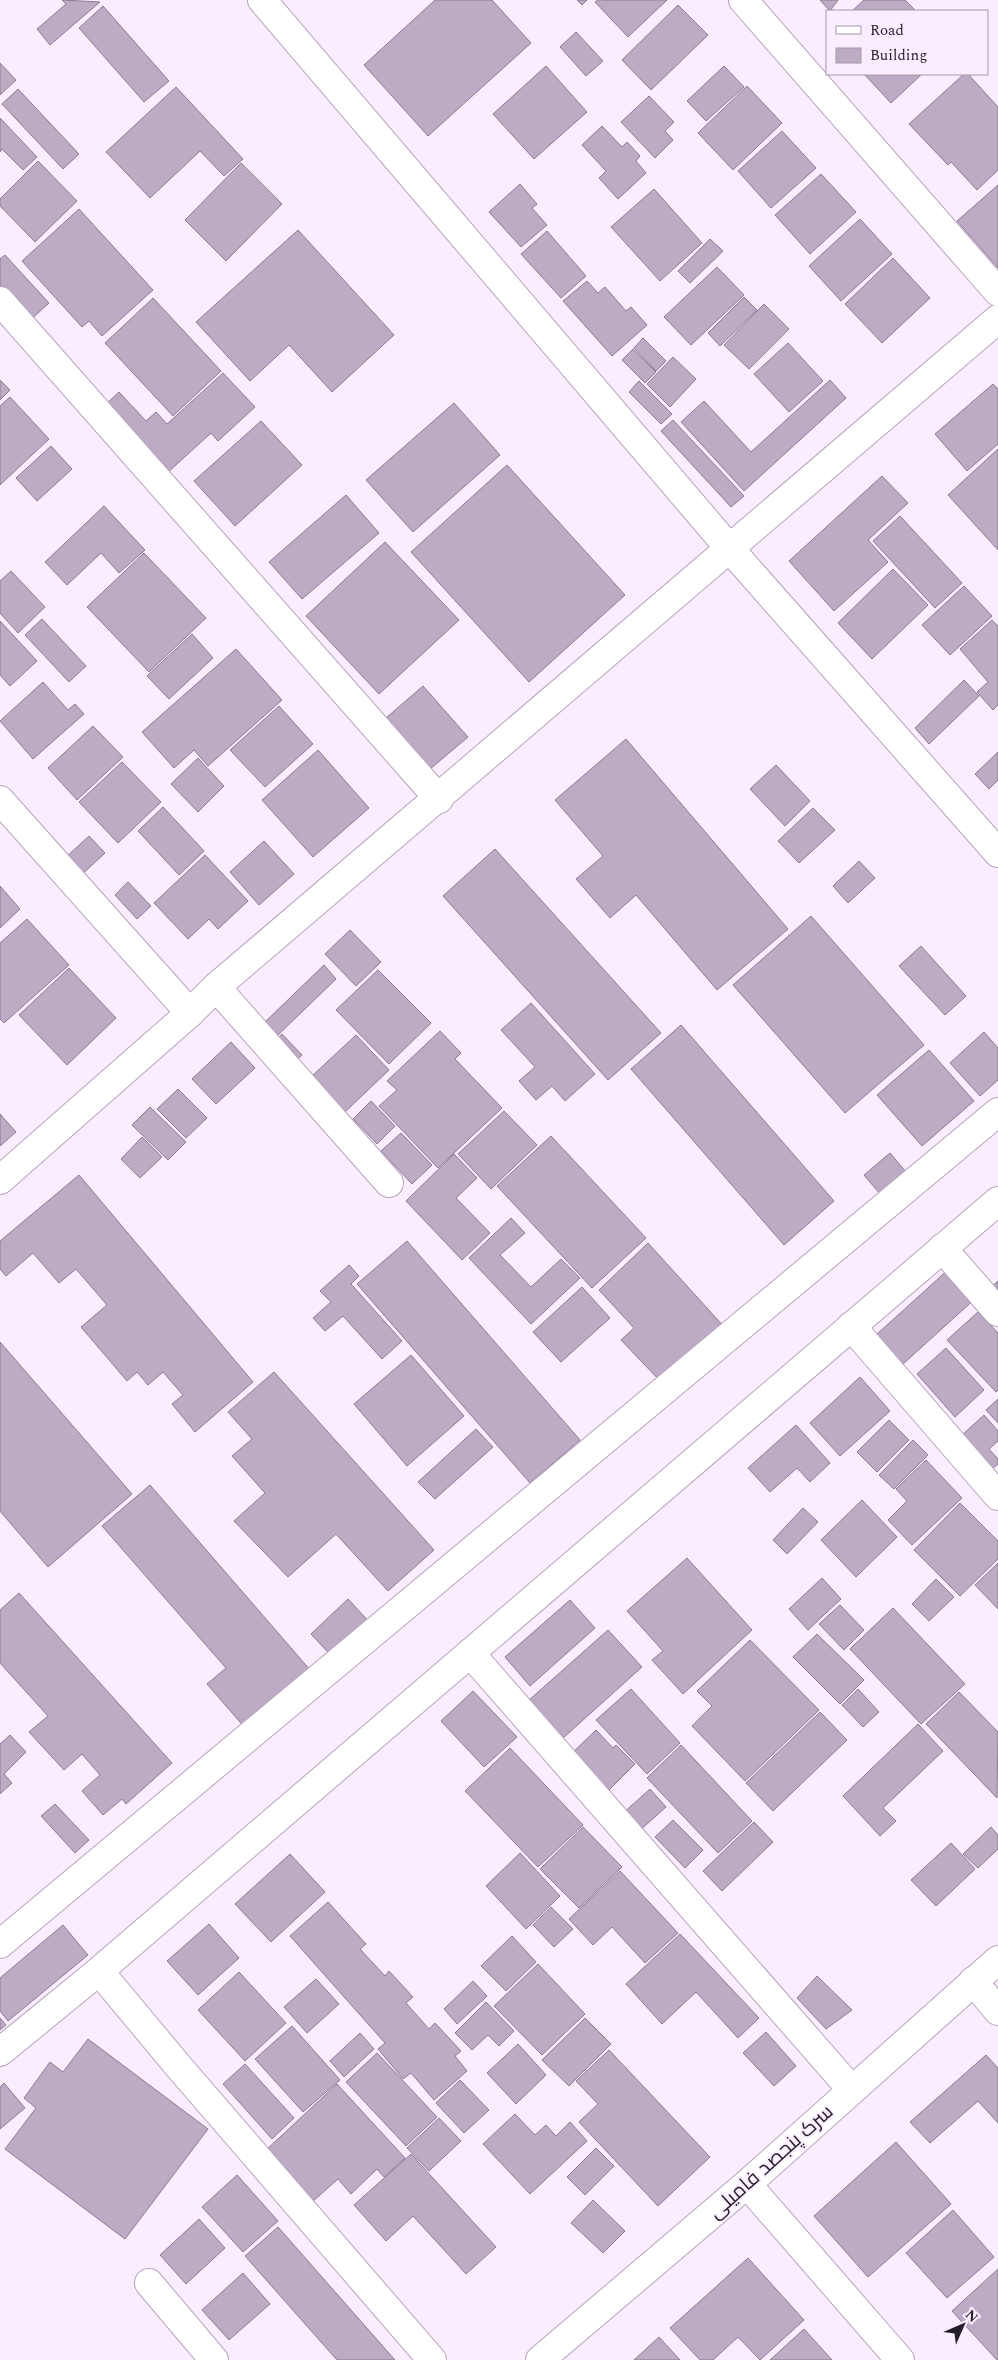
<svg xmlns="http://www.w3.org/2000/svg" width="998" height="2360" viewBox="0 0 998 2360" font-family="Spectral,Cairo,serif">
<rect width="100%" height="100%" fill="#f9edfe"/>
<g fill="#bdabc5" stroke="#8d7b94">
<polygon points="62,0 100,2 50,45 37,29 66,4"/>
<polygon points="435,0 492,0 531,43 428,136 364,65"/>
<polygon points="577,0 587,0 582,5"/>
<polygon points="598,0 667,0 628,37 595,2"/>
<polygon points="820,0 838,0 830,11"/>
<polygon points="864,0 905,0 916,11 852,11"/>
<polygon points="678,5 708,35 651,90 622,60"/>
<polygon points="103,6 169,81 144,102 79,28"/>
<polygon points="576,32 603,61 586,76 560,47"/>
<polygon points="0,63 16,80 0,95"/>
<polygon points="546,66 587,112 534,159 493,114"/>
<polygon points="724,66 744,87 706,121 687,101"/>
<polygon points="864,74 922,74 891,103"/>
<polygon points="964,74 968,74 998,107 998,170 977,190 951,162 948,165 909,124"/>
<polygon points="747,86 782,123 733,170 698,133"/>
<polygon points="176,87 243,159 224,176 200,151 150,198 106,152"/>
<polygon points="18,89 79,154 63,169 2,104"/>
<polygon points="649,96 674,122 665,131 673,140 655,158 621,122"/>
<polygon points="0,118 37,157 23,170 2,149 0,152"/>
<polygon points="602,126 622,147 627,142 640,156 636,161 646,173 618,199 599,178 606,171 582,145"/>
<polygon points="782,131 816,168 771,208 738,171"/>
<polygon points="38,161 77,201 35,242 0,206 0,199"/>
<polygon points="241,163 282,204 226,261 185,220"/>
<polygon points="821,174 856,212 810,254 775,215"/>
<polygon points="520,184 537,204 532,208 547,225 521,247 489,212"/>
<polygon points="998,185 998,268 957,221"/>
<polygon points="654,189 702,243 660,281 611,227"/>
<polygon points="79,209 153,290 102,336 89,321 82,327 22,261"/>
<polygon points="860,219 892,254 841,301 809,266"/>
<polygon points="298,230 394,335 332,392 289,345 250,381 196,322"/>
<polygon points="547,231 586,276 561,298 521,254"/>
<polygon points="710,239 723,251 690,283 678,271"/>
<polygon points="5,255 49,303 27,323 0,293 0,259"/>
<polygon points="893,258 930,298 882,343 845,304"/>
<polygon points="717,267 744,295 691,345 664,317"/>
<polygon points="587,281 598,293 605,287 626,311 631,307 647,325 612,356 563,301"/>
<polygon points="744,297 757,310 720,346 708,333"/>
<polygon points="153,298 221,371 173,416 105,343"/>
<polygon points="764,304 789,329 749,369 724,345"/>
<polygon points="643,338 666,361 656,371 634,348"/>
<polygon points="788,343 823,381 789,412 754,374"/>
<polygon points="633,349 656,372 645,383 622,360"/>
<polygon points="673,357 696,379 670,407 647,384"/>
<polygon points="223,373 255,407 218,441 211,433 166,474 103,407 119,392 146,421 156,412 167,424"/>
<polygon points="0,380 10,390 0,400"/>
<polygon points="830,380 846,398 744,491 681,422 704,401 751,452"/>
<polygon points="639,381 672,414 661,424 629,392"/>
<polygon points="993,384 998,389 998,444 967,471 935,434"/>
<polygon points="10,397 49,439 0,485 0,406"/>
<polygon points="454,403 500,455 413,532 366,480"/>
<polygon points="673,420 744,496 731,507 661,431"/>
<polygon points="261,421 302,465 235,526 194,481"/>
<polygon points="51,446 72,469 37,501 16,478"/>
<polygon points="998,449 998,550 948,495"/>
<polygon points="507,465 625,595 529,682 411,552"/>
<polygon points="882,476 908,503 868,540 888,562 834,611 789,561"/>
<polygon points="346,495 379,533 302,599 269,562"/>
<polygon points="104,506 145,550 119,573 101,553 67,585 45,562"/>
<polygon points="900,516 962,583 935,608 873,541"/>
<polygon points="385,542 459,620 379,694 306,616"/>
<polygon points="144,553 206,618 149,672 87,607"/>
<polygon points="893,569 928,605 872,659 838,623"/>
<polygon points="11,571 45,607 18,633 0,613 0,581"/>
<polygon points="964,586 992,616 950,655 922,625"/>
<polygon points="42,619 86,666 69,682 25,635"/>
<polygon points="992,620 998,626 998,705 993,710 977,692 988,682 960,649"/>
<polygon points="0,621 37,661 10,686 0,675"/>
<polygon points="192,634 213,658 169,699 147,676"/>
<polygon points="236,649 282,700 208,766 194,750 174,768 142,732"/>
<polygon points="964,680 979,696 929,744 915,728"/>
<polygon points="43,682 68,710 75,704 84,714 33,759 0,721"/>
<polygon points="423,686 468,737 423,775 379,724"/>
<polygon points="279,706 313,744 265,787 230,750"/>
<polygon points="93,726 123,757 77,800 48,768"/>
<polygon points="626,739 788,929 717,990 636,895 610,918 576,879 603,856 555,800"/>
<polygon points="318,750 369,808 313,857 262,800"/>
<polygon points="998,752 998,780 989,789 975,774"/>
<polygon points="198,758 224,786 198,812 171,784"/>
<polygon points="122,762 161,802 118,843 79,802"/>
<polygon points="776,765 810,801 785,826 750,789"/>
<polygon points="163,807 204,851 179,875 138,831"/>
<polygon points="813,808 835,830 799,863 778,841"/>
<polygon points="89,836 105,853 79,877 63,860"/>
<polygon points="264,841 294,874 259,905 230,872"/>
<polygon points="495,849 661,1033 608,1080 443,896"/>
<polygon points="205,855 248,901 218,929 209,919 188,939 154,903"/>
<polygon points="859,861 875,878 848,903 833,886"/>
<polygon points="128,882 151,906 137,919 115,895"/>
<polygon points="0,886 20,909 0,928"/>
<polygon points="811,916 924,1045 845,1113 733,985"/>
<polygon points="27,919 69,965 4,1023 0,1019 0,943"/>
<polygon points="350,930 381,962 356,986 325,954"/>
<polygon points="921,946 966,996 945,1015 899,966"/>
<polygon points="324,965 336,979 277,1036 264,1023"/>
<polygon points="69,968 116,1018 67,1065 19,1015"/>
<polygon points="378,970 431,1023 389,1064 336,1010"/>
<polygon points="531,1003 595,1074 565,1101 552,1086 536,1100 519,1081 535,1067 501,1030"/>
<polygon points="681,1025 834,1201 784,1245 631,1069"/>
<polygon points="440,1031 461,1053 455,1059 502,1108 438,1168 379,1106 397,1090 387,1081"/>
<polygon points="984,1032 998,1048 998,1080 980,1096 950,1063"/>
<polygon points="282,1034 302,1055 292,1064 272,1044"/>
<polygon points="356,1035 389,1070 345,1112 311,1077"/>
<polygon points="231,1042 255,1068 216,1104 192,1079"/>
<polygon points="929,1050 974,1101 922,1146 877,1095"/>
<polygon points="178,1089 207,1118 186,1138 157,1109"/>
<polygon points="371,1101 395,1126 377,1144 353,1119"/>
<polygon points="150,1107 186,1142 168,1160 132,1125"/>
<polygon points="504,1111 537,1145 491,1189 458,1154"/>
<polygon points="0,1114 16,1132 0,1146"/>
<polygon points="401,1133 432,1165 412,1184 381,1151"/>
<polygon points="551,1136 646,1238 592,1288 497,1186"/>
<polygon points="142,1137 162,1157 140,1178 121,1159"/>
<polygon points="890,1153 912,1179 886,1201 864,1175"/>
<polygon points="454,1154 477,1178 456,1198 490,1233 462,1260 406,1201"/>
<polygon points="79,1175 253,1382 195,1432 172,1404 183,1395 163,1372 148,1385 137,1372 127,1381 81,1327 107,1305 76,1269 59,1283 33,1253 6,1276 0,1269 0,1241"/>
<polygon points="511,1218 525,1233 500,1255 531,1287 561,1259 580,1278 531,1324 469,1258"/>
<polygon points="407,1241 580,1440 530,1483 357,1284"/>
<polygon points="648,1243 726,1329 662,1383 621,1340 634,1328 599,1290"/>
<polygon points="349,1265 359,1276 351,1284 402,1341 382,1359 343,1316 325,1331 313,1318 331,1302 320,1291"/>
<polygon points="950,1268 977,1297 903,1364 876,1335"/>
<polygon points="998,1281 998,1300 989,1289"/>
<polygon points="582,1287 610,1318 561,1362 533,1332"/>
<polygon points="978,1312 998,1333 998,1390 996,1392 947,1340"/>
<polygon points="0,1342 132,1494 48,1567 0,1511"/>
<polygon points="946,1348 984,1390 955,1417 917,1374"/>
<polygon points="411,1355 464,1416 407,1466 354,1404"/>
<polygon points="274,1372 434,1550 388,1591 336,1534 288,1577 234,1521 265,1493 232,1456 252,1439 228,1412"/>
<polygon points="860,1377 890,1411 840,1456 810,1423"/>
<polygon points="998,1399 998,1423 986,1410"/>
<polygon points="984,1415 998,1431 998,1441 989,1449 998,1459 998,1464 992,1469 962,1435"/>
<polygon points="889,1420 909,1440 877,1472 857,1452"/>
<polygon points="796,1425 830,1463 810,1482 797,1468 770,1492 748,1468"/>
<polygon points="476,1429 493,1447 435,1499 418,1482"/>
<polygon points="913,1440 928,1455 894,1489 879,1475"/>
<polygon points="926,1460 962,1498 912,1545 888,1520 907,1501 896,1489"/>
<polygon points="150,1485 311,1671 246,1729 207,1684 226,1668 102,1526"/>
<polygon points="862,1500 897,1537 856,1577 821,1540"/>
<polygon points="960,1503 998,1541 998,1559 960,1596 914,1550"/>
<polygon points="803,1508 818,1522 787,1554 773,1540"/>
<polygon points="687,1558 752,1630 683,1694 652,1660 663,1651 627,1611"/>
<polygon points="998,1563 998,1609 975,1585"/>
<polygon points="822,1578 841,1599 808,1630 789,1609"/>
<polygon points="936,1579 954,1597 929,1621 912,1604"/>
<polygon points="19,1593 172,1763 126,1804 122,1799 103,1815 82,1791 100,1775 82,1754 64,1770 29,1732 48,1716 0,1663 0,1610"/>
<polygon points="348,1599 373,1626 336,1661 311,1634"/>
<polygon points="570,1600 595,1628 530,1686 505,1657"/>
<polygon points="840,1605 864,1630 844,1650 819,1624"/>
<polygon points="893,1608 965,1684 921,1724 850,1649"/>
<polygon points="608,1630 642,1667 562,1739 528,1701"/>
<polygon points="817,1634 864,1680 840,1704 793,1657"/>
<polygon points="750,1640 819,1710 745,1781 692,1726 712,1706 697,1691"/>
<polygon points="631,1689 680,1743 647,1774 596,1720"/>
<polygon points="858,1689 879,1712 863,1727 842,1705"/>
<polygon points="473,1691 517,1737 484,1767 441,1721"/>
<polygon points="959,1692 998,1732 997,1798 926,1724"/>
<polygon points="820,1712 847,1740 773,1811 746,1783"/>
<polygon points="918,1724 943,1751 883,1808 896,1821 880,1836 843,1796"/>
<polygon points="596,1730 613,1748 616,1745 635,1764 604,1795 568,1757"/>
<polygon points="10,1735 26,1752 4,1774 12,1783 0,1794 0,1744"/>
<polygon points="681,1745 752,1821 718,1853 647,1778"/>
<polygon points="510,1748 583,1825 538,1867 465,1791"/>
<polygon points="650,1789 666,1807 637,1833 621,1815"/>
<polygon points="55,1804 89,1840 75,1853 41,1816"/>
<polygon points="673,1820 703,1850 685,1868 655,1837"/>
<polygon points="754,1822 773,1842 722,1891 703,1871"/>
<polygon points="583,1827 622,1867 579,1908 540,1869"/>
<polygon points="991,1827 998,1835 998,1849 978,1868 963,1854"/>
<polygon points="951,1843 975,1869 936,1906 911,1880"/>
<polygon points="520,1853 560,1896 526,1929 486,1886"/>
<polygon points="290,1854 325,1892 271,1942 235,1904"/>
<polygon points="620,1871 678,1933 645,1963 612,1927 593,1945 569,1919"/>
<polygon points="328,1902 366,1944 360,1949 385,1976 389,1971 413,1997 406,2003 429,2029 435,2023 461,2051 455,2056 467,2071 434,2100 411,2073 403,2079 378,2049 385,2043 290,1936"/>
<polygon points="551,1907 573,1929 554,1947 533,1925"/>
<polygon points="209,1924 239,1958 198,1995 167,1961"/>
<polygon points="63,1925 88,1955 8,2021 0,2011 0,1978"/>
<polygon points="680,1934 759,2018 738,2038 696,1992 662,2024 626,1984"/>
<polygon points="512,1936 536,1962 506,1991 481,1966"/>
<polygon points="538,1964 585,2014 542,2055 494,2006"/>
<polygon points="239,1972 286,2023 245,2061 198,2010"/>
<polygon points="817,1976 852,2010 826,2029 797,1998"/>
<polygon points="316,1979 339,2004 307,2033 284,2007"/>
<polygon points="473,1981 487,1996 457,2024 444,2009"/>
<polygon points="486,2002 514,2031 499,2046 488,2035 472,2050 455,2033"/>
<polygon points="0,2018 6,2025 0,2030"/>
<polygon points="585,2018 611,2044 569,2086 542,2060"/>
<polygon points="292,2026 340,2080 303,2112 255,2059"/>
<polygon points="766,2032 796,2066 774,2086 743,2053"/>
<polygon points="360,2033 374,2049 344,2077 330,2061"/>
<polygon points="88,2039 208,2129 125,2239 5,2149 36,2108 24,2098 50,2062 63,2072"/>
<polygon points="518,2044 546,2075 516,2104 487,2073"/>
<polygon points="609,2050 710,2157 658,2206 579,2122 598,2104 576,2081"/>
<polygon points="377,2053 437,2117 406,2146 346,2082"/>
<polygon points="986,2055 998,2068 998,2123 978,2101 930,2143 910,2122"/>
<polygon points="245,2064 294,2118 272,2139 223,2084"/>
<polygon points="460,2080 489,2110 464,2133 436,2103"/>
<polygon points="4,2083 25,2108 0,2129 0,2087"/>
<polygon points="337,2084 405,2158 384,2177 377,2169 351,2194 338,2179 312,2202 265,2151"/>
<polygon points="515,2114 535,2135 546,2125 556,2136 570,2122 587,2141 530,2194 483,2144"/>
<polygon points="439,2118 461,2141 429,2171 407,2148"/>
<polygon points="896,2142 951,2204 868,2277 814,2216"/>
<polygon points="596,2148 614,2166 585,2195 567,2177"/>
<polygon points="411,2154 496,2247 466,2274 413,2216 386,2241 354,2205"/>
<polygon points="237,2175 278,2221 243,2252 202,2207"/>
<polygon points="593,2200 625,2231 603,2253 571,2223"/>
<polygon points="953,2210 994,2257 947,2298 906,2253"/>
<polygon points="199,2219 225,2248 186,2284 160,2255"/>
<polygon points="278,2227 395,2360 337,2360 245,2256"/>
<polygon points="748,2258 804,2320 760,2360 738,2337 713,2360 700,2360 670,2328"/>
<polygon points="998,2269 998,2360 997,2360 952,2311"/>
<polygon points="243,2273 270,2304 229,2340 202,2310"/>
<polygon points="804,2329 832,2360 770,2360"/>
<polygon points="659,2337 680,2360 634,2360"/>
</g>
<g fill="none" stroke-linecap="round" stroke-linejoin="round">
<defs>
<g id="street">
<polyline points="262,0 730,549 998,853"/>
<polyline points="743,0 998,292"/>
<polyline points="0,301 439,799"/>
<polyline points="0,800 190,1013"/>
<polyline points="216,987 389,1183"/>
<polyline points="0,1180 190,1013 216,987 998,319"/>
<polyline points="942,1248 998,1312"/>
<polyline points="851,1326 998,1496"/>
<polyline points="470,1653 851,2089"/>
<polyline points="0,1944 998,1112"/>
<polyline points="99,1971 179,2067 432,2360"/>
<polyline points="973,1981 998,2011"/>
<polyline points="0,2052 99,1971 998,1201"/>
<polyline points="747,2184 900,2360"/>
<polyline points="149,2283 214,2360"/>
</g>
<polyline id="secondary" points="540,2360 747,2184 998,1960"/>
</defs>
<use href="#street" stroke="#b6a4be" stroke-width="30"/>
<use href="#secondary" stroke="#b6a4be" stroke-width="30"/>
<use href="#street" stroke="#fff" stroke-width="28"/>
<use href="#secondary" stroke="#fff" stroke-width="28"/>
</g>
<g text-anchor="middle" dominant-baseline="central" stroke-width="4" stroke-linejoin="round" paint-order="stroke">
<g font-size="20" fill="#251e28" stroke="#f9edfe">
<text transform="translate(771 2162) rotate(-42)">سرک پنجصد فامیلی</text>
</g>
</g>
<rect x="826" y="10" width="162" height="65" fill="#f9edfe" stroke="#a49aa8"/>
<rect x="836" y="26" width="25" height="8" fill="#ffffff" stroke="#a49aa8"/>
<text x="870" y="35" font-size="15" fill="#251e28">Road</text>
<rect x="836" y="48" width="25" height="15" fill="#bdabc5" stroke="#a49aa8"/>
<text x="870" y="60" font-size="15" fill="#251e28">Building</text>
<g transform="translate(963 2325) rotate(45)" stroke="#f9edfe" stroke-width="4" paint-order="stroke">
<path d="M0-4L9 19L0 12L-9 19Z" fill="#251e28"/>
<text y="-8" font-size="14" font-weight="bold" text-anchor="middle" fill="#251e28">N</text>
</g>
</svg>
